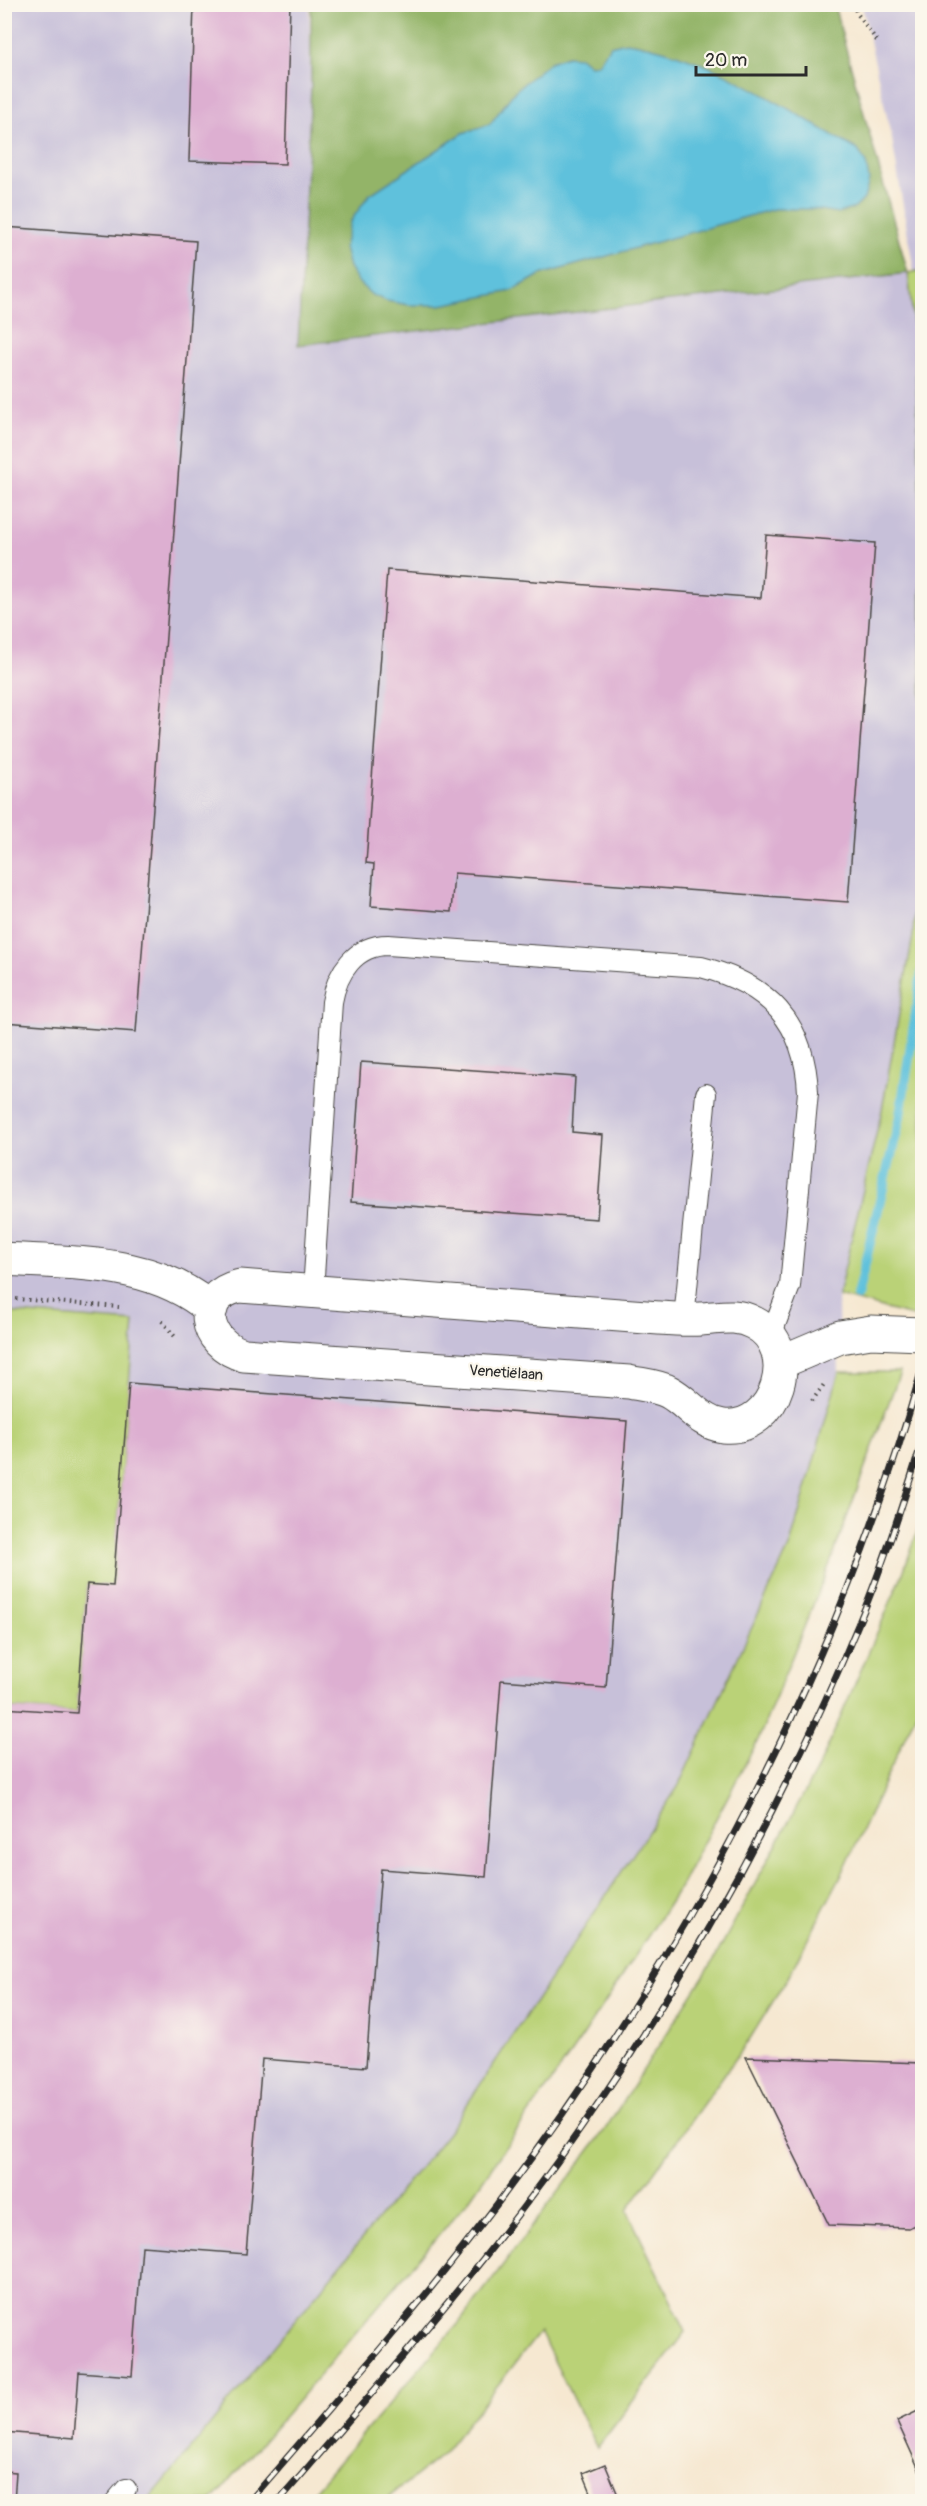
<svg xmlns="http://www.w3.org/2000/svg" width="927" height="2506" viewBox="0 0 927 2506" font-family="Pangolin,sans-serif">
<rect width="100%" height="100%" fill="#fbf7ec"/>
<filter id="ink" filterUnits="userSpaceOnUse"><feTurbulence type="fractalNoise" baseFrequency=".0167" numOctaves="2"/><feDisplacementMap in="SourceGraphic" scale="12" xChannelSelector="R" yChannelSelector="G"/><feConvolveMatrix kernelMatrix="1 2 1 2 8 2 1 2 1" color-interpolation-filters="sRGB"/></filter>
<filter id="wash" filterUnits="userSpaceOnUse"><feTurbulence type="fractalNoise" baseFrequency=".008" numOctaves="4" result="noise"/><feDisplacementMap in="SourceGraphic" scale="24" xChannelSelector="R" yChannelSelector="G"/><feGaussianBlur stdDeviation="1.35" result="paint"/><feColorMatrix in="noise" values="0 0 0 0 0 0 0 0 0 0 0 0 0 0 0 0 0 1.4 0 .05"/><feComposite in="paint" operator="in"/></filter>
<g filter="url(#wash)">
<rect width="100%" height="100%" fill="#f6e8d1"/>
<g fill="#c7c0d9">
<polygon points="5,5 309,5 311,88 298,345 908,273 914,328 920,476 922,768 913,936 882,1110 838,1296 839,1372 790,1545 678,1787 448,2133 148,2501 5,2502"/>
<polygon points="862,5 922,5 922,338 920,308 892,139"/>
</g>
<g fill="#bad277" stroke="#727e51" stroke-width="1.5">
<polygon points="922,270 922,1299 919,1318 838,1296 882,1110 913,936 922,768 920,476 914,328 908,273"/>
<polygon points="4,1312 134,1322 113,1586 87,1584 77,1713 5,1708"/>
<polygon points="839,1372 900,1372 831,1561 759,1738 678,1890 583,2036 468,2201 212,2501 148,2501 448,2133 678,1787 790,1545"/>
<polygon points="922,1518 922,1700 846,1866 787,1979 749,2040 627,2210 686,2332 597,2448 540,2332 443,2454 389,2497 392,2501 305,2501 459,2323 604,2131 712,1963 821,1762 903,1573"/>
</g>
<polygon fill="#93b468" stroke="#5f704a" stroke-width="1.5" points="311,5 834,5 908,273 298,345 311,88"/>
<path fill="#5ec1dc" stroke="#447684" stroke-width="1.5" d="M626,42C711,54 785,109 858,150L866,163L869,180L864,199L855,208L838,213L814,209H774L540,275L512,291L441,305H409L387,301L372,295L359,283L349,267L344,248L350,222L369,195L463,133L490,124L515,91L550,62L567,56L580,57L590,65L598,64L610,46Z"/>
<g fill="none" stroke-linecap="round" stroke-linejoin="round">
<polyline stroke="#5ec1dc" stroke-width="10" points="857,1296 899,1122 922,973"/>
</g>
<g id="blocks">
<g fill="#ddafd1">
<polygon points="194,4 290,4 285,164 189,161"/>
<polygon points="4,227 196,241 136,1032 4,1022"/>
<polygon points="766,535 875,543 848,902 454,873 451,912 371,906 374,864 366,863 387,570 761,598"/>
<polygon points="361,1062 575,1077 572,1132 603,1135 597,1219 351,1202"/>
<polygon points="129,1383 627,1421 606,1688 501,1680 486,1877 381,1869 366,2067 262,2059 246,2254 142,2246 132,2376 79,2372 74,2438 4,2432 4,1708 77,1713 87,1584 113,1586"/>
<polygon points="746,2057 922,2063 922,2221 909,2228 829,2225"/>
<polygon points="922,2409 922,2476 897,2421"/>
<polygon points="605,2464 620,2500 616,2502 595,2502 583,2473"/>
<polygon points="4,2471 16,2472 14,2502 4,2502"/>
</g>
</g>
</g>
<g filter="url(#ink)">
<use href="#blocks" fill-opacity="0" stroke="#494744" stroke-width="1.5"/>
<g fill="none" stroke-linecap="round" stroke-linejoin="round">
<defs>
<g id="service">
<path d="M313,1291L332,1002C337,973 355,945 388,945L701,967C768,984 805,1022 808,1092L790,1286L770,1338"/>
<polyline points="684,1319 706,1094"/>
<polyline points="115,2502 126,2489"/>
</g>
<g id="minor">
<path d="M4,1259C77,1264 152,1259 211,1309"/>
<path d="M240,1286L659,1318C673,1319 687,1320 701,1319C720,1318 736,1313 754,1323C803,1348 777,1432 723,1426C700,1423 688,1402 669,1392C658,1386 642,1385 629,1382L244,1355C203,1344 194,1296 240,1286Z"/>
<polyline points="781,1362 840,1337 871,1332 922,1334"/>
</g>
</defs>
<use href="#service" stroke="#494744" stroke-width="22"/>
<use href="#minor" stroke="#494744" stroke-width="35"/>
<g stroke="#494744" stroke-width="4" stroke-dasharray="1.5 4.5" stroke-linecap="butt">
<polyline points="854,4 856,12 877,41"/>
<polyline points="4,1298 119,1307"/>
<polyline points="162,1321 176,1338"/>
<polyline points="812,1401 825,1383"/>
</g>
<use href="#service" stroke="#fff" stroke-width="20"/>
<use href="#minor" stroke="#fff" stroke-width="33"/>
<defs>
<g id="rail">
<path d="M249,2502C333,2404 419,2307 497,2204C687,1953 836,1672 922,1369"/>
<path d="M278,2502C374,2391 471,2280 557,2162C681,1990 785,1804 865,1608C887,1554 905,1497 922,1442"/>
</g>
</defs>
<use href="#rail" stroke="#2b2b2b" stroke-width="7"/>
<use href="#rail" stroke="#fbf7ec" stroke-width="4.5" stroke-dasharray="14" stroke-linecap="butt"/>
</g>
</g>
<g text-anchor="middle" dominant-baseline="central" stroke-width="4.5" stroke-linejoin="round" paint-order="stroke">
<g font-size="15" fill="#2b2b2b" stroke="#fbf7ec">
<text transform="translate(506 1373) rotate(4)">Venetiëlaan</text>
</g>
</g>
<rect width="927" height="2506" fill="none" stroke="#fbf7ec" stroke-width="24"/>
<path d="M696 66v9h110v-9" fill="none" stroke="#2b2b2b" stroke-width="3"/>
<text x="705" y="66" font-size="18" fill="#2b2b2b" stroke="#fbf7ec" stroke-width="4.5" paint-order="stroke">20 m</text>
</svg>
